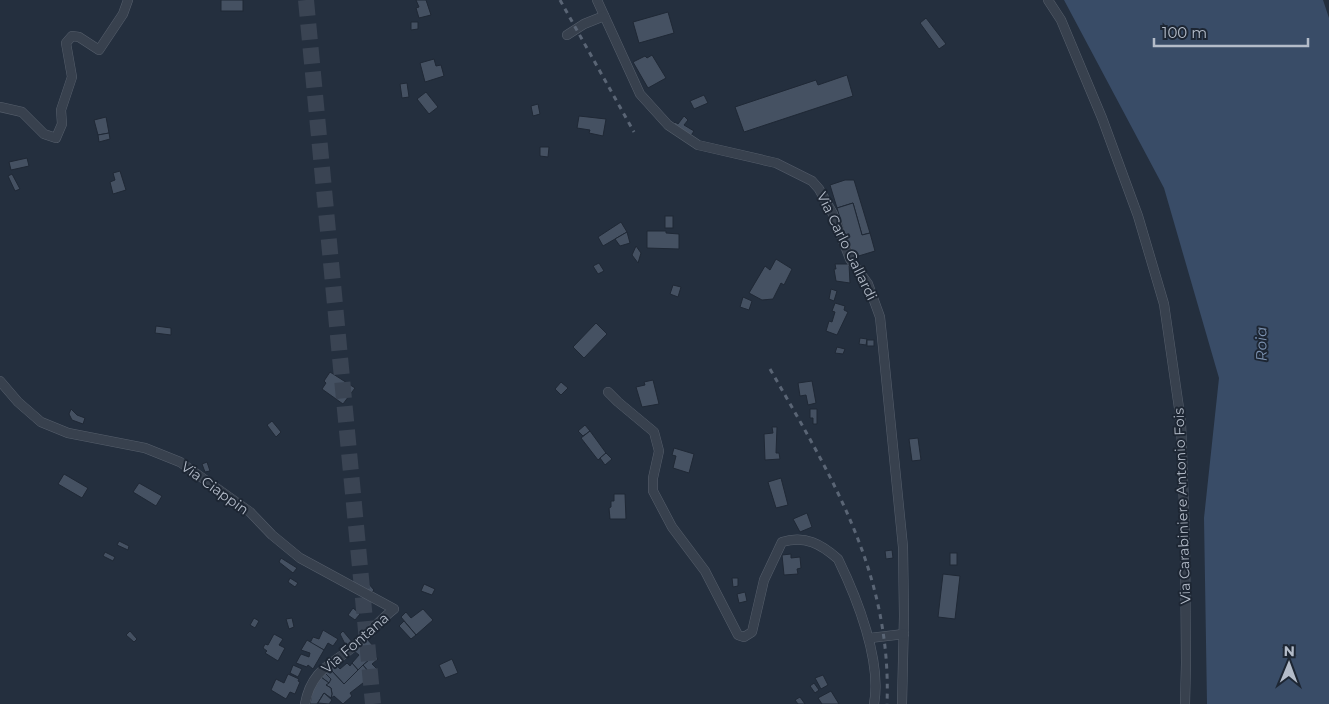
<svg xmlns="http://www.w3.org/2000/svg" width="1329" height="704" viewBox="0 0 1329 704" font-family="Montserrat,sans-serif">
<rect width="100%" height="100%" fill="#242f3e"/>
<polygon fill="#394c67" points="1064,0 1323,0 1329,18 1329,704 1207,704 1204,518 1219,378 1164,188"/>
<g fill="#455162" stroke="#1f2835">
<rect x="221" y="0" width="22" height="11"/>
<polygon points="416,0 426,0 431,15 419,18 416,8 419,7"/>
<polygon points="668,12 674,33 639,43 633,22"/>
<polygon points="926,18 946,44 939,49 920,23"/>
<polygon points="411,22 418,22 418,29 411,30"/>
<polygon points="652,55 666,78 648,88 633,62 645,56 647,58"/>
<polygon points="434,59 436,66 441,65 444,76 425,82 420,63"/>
<polygon points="847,75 853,96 744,132 735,107 816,80 818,85"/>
<polygon points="407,83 409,97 402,98 400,84"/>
<polygon points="426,92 438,107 429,114 417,99"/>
<polygon points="704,95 708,103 694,109 690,101"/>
<polygon points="538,104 540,114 533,116 531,106"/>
<polygon points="579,116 606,119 603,136 589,133 590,130 577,128"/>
<polygon points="684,116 688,120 684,125 694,131 690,137 673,125 675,122 678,124"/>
<polygon points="106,117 109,133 98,135 94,120"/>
<polygon points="109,133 110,139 99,142 98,135"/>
<polygon points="540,147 549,147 548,157 540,156"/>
<polygon points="27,158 29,166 11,170 9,162"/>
<polygon points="120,171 126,190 113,194 110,182 115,180 113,173"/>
<polygon points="12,174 20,189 15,191 8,176"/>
<polygon points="845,180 854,180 870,233 862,235 853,203 837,208 830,185"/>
<polygon points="853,203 862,235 870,233 875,251 852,258 837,208"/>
<rect x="665" y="216" width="8" height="12"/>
<polygon points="621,222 627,232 603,246 598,237"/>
<polygon points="647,231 666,231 666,233 679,234 679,249 647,248"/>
<polygon points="627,232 630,243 620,246 615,239"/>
<polygon points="636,246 641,253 638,263 632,255"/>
<polygon points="776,259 792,269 784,285 781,283 773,299 762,300 749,293 765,266 770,270"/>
<polygon points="599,263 604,271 598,274 593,266"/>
<polygon points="835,264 849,264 850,283 836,281 834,269 836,269"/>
<polygon points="673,285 681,287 678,297 670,294"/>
<polygon points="831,289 837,291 834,301 829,299"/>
<polygon points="743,297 752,301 749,310 740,307"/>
<polygon points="835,303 845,306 844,310 848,312 837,335 826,331 829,321 832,322 835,312 832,311"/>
<polygon points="596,323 607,334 584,358 573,347"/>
<polygon points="156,326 171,328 171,335 155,333"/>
<polygon points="860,338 867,339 866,345 859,344"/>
<rect x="867" y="340" width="7" height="6"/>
<polygon points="837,347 845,349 843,354 835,353"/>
<polygon points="330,372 355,388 343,404 322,389 326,383 324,381"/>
<polygon points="653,380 659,404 642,407 636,387 645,385 644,382"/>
<polygon points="812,381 816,403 808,405 806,395 800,396 798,383"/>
<polygon points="561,382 568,388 561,395 555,389"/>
<polygon points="71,409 77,415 85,418 83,424 72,420 69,414"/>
<polygon points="810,409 817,409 817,424 813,424 813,418 810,418"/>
<polygon points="272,421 281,432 276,437 267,425"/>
<polygon points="585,425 590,431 583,436 578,431"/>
<polygon points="772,427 777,427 776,453 779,453 780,459 765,460 764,434 773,433"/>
<polygon points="590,431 606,453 598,460 581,438"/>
<polygon points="918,438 921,460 912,461 909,439"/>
<polygon points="674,448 694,454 689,473 673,468 676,456 672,455"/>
<polygon points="606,453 612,459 605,465 600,458"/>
<polygon points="207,462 210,471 205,472 202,464"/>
<polygon points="64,474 88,488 82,498 58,484"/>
<polygon points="781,478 788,505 776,508 768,482"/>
<polygon points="139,483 162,496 156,506 133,492"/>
<polygon points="614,494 625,494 626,519 610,519 609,508 611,507 611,501 614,501"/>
<polygon points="807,513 812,527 800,532 793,519"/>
<polygon points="119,541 129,546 128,550 117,545"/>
<polygon points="892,550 893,558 886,559 885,551"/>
<polygon points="105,552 115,557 113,561 103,556"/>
<rect x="950" y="553" width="7" height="12"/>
<polygon points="791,554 791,558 800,557 801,568 797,569 798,574 784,575 782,555"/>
<polygon points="281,558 297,568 293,573 279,562"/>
<polygon points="943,574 960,576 955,619 938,617"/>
<polygon points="290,578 298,583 295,587 288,582"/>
<polygon points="732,578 738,578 738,586 733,587"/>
<polygon points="361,579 366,585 368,583 374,590 371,593 355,584"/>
<polygon points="424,584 435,589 432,595 421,591"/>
<polygon points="745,592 747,601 739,603 737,594"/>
<polygon points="359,599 370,607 366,612 356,604"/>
<polygon points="353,608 360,614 355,620 348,615"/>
<polygon points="423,609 433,620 416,635 401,617 406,612 411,618"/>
<polygon points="254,618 259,621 255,628 250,625"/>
<polygon points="292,618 294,627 289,629 286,619"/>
<polygon points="404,621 416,635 411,639 399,626"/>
<polygon points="323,630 338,639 333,646 328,643 324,650 310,643 313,637 319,639"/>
<polygon points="130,631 137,639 134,642 126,635"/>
<polygon points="343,631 353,643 347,648 340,634"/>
<polygon points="274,634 283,639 279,645 285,648 278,661 265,653 267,651 263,648 265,644 268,645"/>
<polygon points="367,639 375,648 366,656 369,660 358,670 352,663 359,655 354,651"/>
<polygon points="307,640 324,650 313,669 308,665 307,667 296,663 301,654 309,657 310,653 301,650"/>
<polygon points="372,651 378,659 372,664 378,670 372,676 363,665 369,660 366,656"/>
<polygon points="452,659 458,673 445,678 439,665"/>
<polygon points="347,663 350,666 352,663 358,670 344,684 330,669 335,664 340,669"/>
<polygon points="293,665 302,669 298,677 290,673"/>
<polygon points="363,665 372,676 350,693 352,696 343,704 334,696 331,698 332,694 331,688 326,685 331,679 325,673 330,669 344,684"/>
<polygon points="325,673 331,679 329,683 321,677"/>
<polygon points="288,674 299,679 298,681 300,682 295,694 290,692 286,699 271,690 276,679 284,683"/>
<polygon points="823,675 828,685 821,689 815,678"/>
<polygon points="321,677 329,683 326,685 331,688 332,694 331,698 324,693 317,704 310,704 313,688"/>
<polygon points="814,683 819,690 815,693 810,686"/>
<polygon points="831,691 839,704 822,704 818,698"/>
<polygon points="324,693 332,700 329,704 318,703"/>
<polygon points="800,697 805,704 798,704 795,700"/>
</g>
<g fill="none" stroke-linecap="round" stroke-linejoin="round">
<polyline stroke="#3a4453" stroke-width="16" stroke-dasharray="16 8" stroke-linecap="butt" points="306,0 373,704"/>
<defs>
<g id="street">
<polyline points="597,0 640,94 668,125 698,145 776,163 812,181 819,189 833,214 850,259 868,284 880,317 903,547 904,616 902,704"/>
<polyline points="1048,0 1061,20 1102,118 1138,216 1164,304 1181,422 1185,536 1186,663 1185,704"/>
<polyline points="567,35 584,24 604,16"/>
<polyline points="0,107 22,112 44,134 56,138 62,124 61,110 72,77 66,43 72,36 79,37 99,50 123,14 128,0"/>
<path d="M0,381L18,402L41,422L68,433L145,448L180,462L250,512L272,535L300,558L394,609C381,619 371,631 360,641C336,664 312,666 305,704"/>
<path d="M608,392L618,402L654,432L659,451L653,478V491L672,527L705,571L738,635L744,637L752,632L764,580L782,542C805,535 821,544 838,559C857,598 882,661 874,704"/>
<polyline points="870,638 904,634"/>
</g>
</defs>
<use href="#street" stroke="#565f6c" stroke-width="10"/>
<use href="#street" stroke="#38414e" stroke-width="9"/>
<g stroke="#5a6575" stroke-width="3" stroke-dasharray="5 5" stroke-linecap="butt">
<polyline points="560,0 634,132"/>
<path d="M770,369C832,477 892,574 887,704"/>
</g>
</g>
<g text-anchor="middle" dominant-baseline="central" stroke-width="4" stroke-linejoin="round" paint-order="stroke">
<g font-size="14" fill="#b4bcc9" stroke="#1d2633">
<text transform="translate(847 246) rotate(64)">Via Carlo Gallardi</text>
<text transform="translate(215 488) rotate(36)">Via Ciappin</text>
<text transform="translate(1182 506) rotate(-92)">Via Carabiniere Antonio Fois</text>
<text transform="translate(355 643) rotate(-41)">Via Fontana</text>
</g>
<g font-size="15" font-style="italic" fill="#7c92b1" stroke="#1d2633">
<text transform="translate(1261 344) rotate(-91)">Roia</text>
</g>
</g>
<g transform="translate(1289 664) rotate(1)" stroke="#1d2633" stroke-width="4" paint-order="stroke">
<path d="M0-4L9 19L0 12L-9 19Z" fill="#b4bcc9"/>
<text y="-8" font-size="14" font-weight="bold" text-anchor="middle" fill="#b4bcc9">N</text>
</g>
<path d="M1154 38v8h154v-8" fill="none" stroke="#b4bcc9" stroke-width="2.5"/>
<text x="1162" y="38" font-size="15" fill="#b4bcc9" stroke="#1d2633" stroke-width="4" paint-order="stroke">100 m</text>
</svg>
